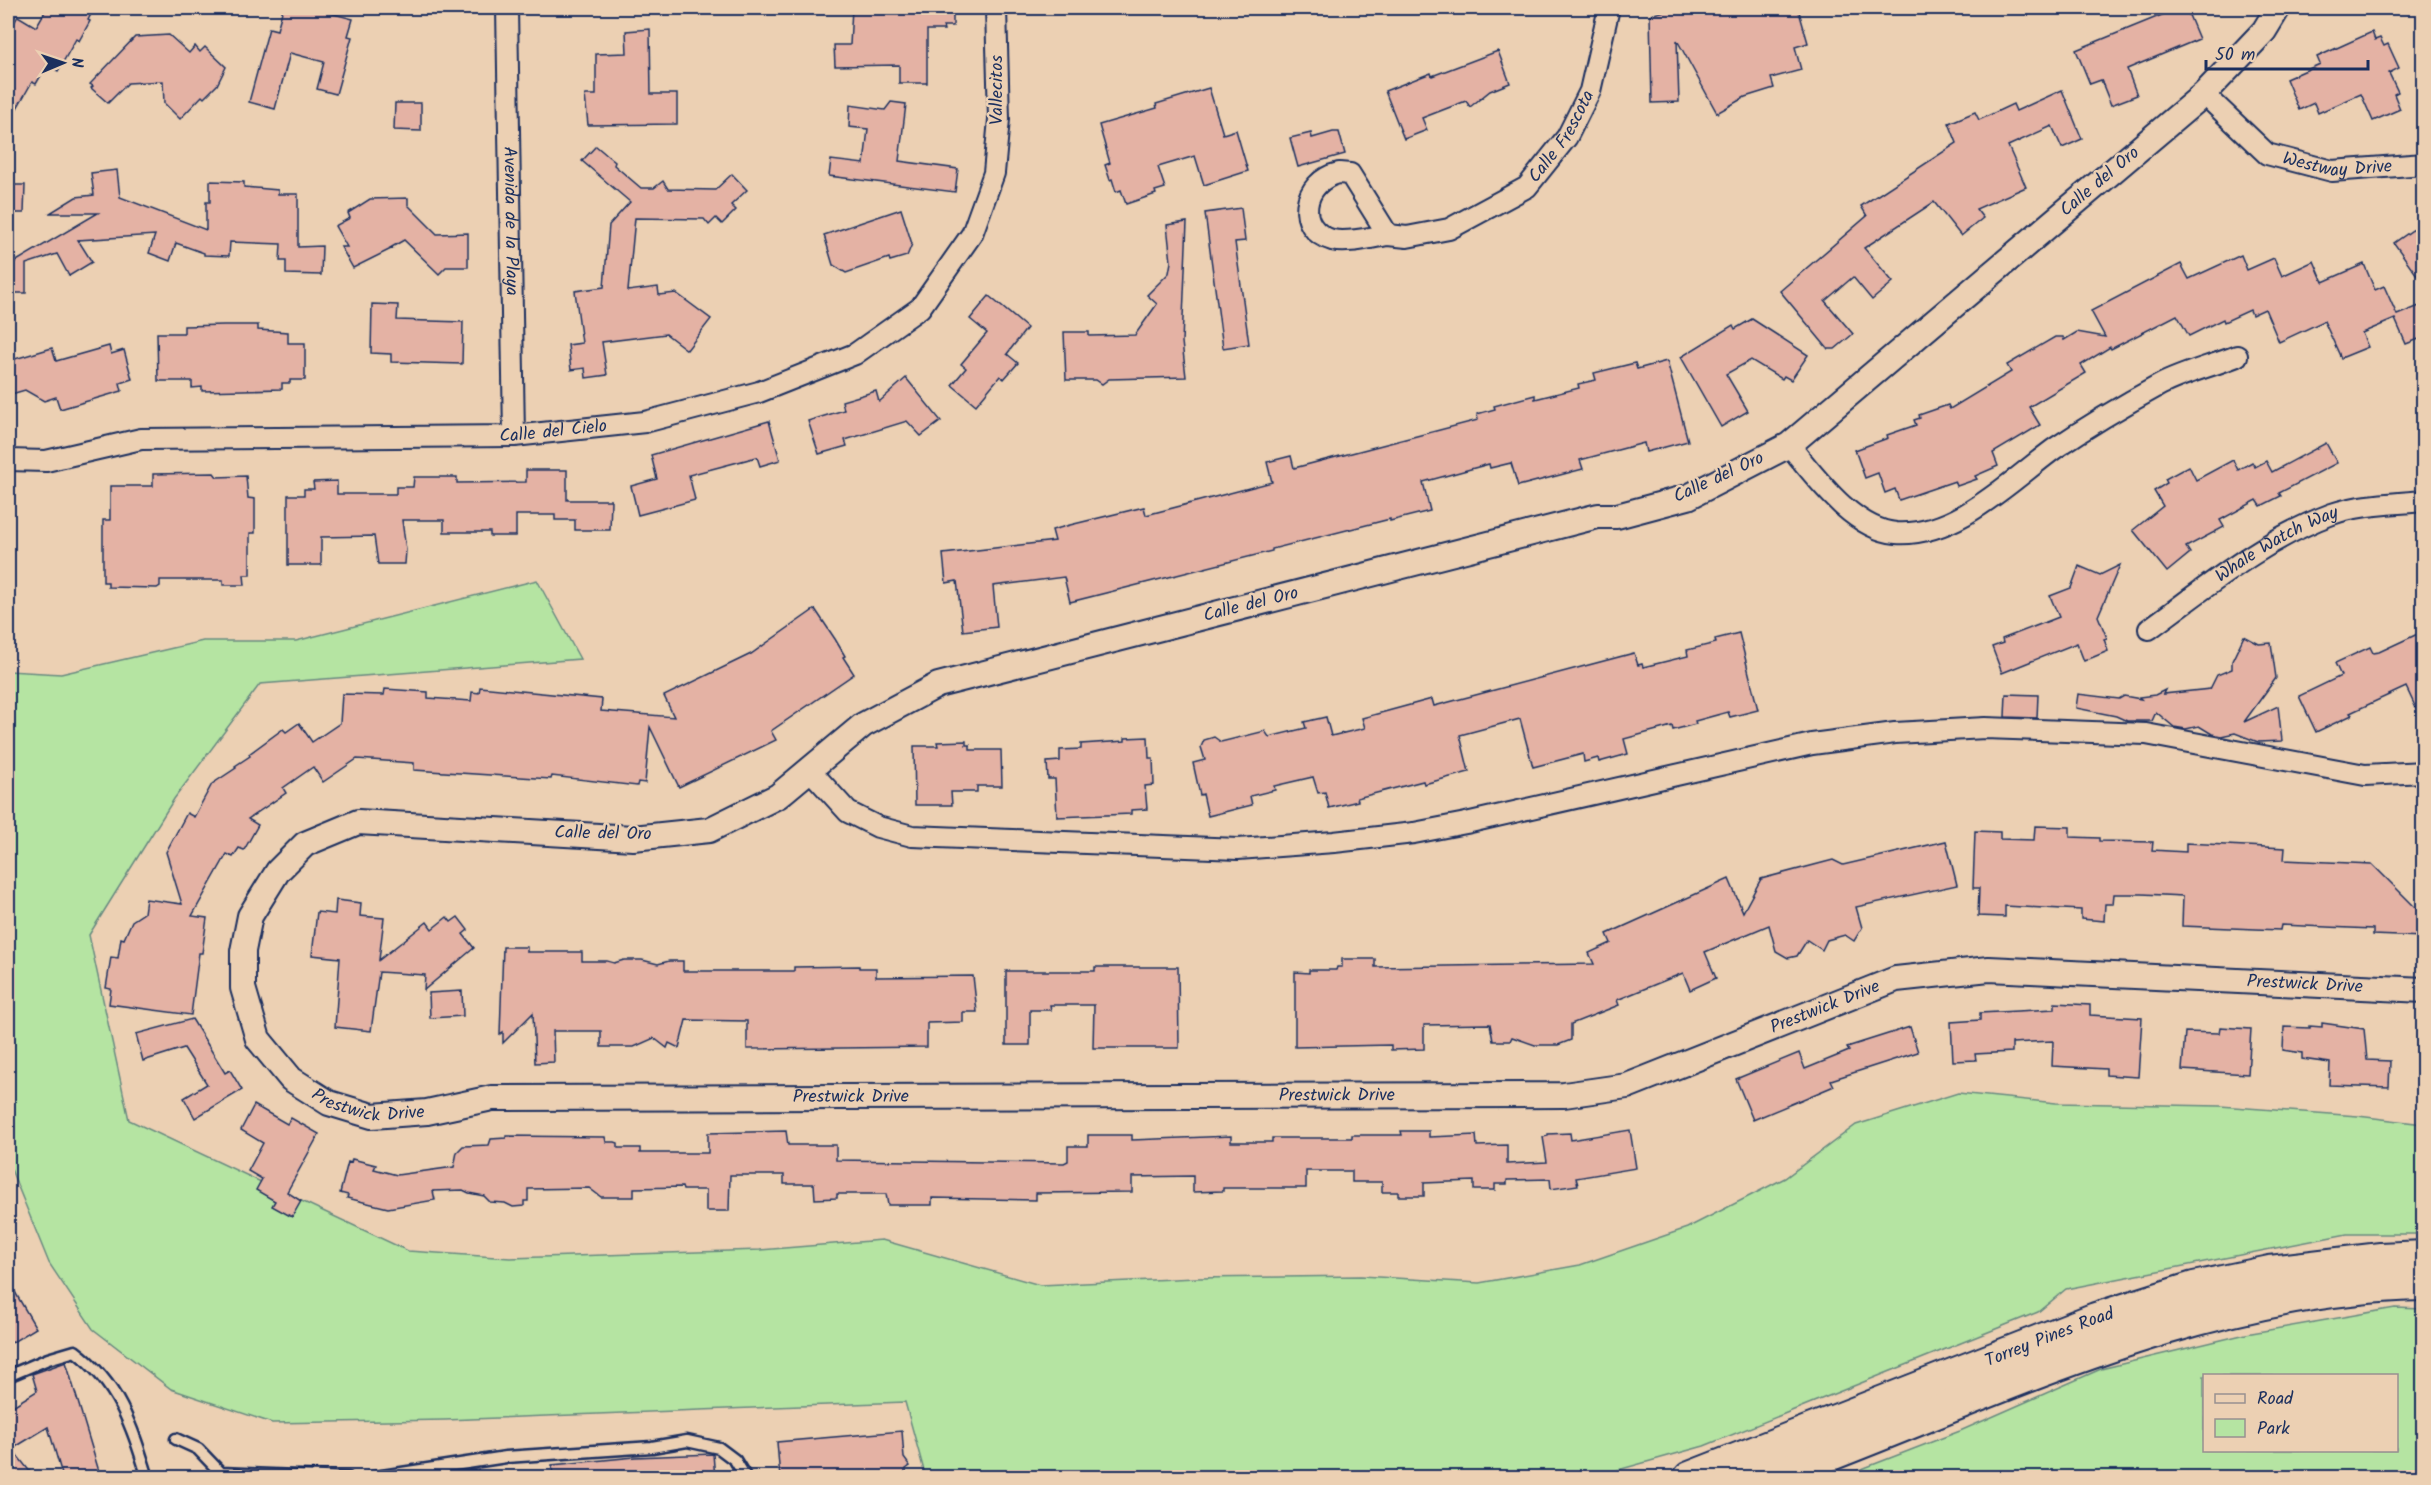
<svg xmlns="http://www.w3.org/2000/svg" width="2431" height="1485" viewBox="0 0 2431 1485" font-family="Kalam,sans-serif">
<rect width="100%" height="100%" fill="#ecd0b3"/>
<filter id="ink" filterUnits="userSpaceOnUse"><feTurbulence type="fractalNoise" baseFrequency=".0167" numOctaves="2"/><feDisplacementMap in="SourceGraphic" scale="12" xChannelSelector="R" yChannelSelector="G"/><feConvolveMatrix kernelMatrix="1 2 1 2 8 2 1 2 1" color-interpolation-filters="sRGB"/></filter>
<g filter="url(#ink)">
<g fill="#b5e4a2" stroke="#688a80" stroke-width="1.5" fill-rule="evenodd">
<polygon points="537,580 580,659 260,684 174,799 89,935 129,1120 408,1251 510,1258 760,1250 882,1240 1040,1285 1196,1278 1361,1276 1479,1283 1580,1265 1687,1228 1785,1178 1856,1125 1958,1093 2056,1103 2220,1106 2358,1116 2423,1124 2424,1234 2347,1234 2066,1289 2038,1312 1704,1446 1593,1477 926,1478 905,1402 445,1420 272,1423 171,1389 93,1329 49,1263 8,1162 8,671 61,674 203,641 296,641"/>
<path d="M2395,1308L2423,1309V1477H1841L1960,1431L2101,1369L2246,1334ZM2204,1376H2396V1450H2204Z"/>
</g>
<g fill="#e4b2a4" stroke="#1b2f5e" stroke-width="1.5">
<polygon points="47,8 78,8 91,14 88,20 90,21 79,41 76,39 58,71 47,65 36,84 32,82 8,124 8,34 18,16 36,27"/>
<polygon points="283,8 311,8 353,19 348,36 352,37 336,94 317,89 324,62 290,53 275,109 249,102 269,28 277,30"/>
<polygon points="852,8 953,9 953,26 943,26 944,30 927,30 927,83 899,83 899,65 835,66 834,45 850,45"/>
<polygon points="1676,8 1798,8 1808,43 1795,47 1801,70 1771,78 1774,88 1745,97 1717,113 1677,40 1679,102 1652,103 1650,15"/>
<polygon points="2179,8 2186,8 2199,39 2127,69 2137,95 2111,105 2101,80 2090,84 2076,50"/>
<polygon points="650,29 651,94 677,94 677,124 588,125 585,95 596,95 596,54 627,53 626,31"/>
<polygon points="2372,32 2375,40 2380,38 2384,46 2388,44 2399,68 2389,73 2398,92 2394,94 2400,109 2373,121 2361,94 2318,113 2314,103 2299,110 2286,79 2320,64 2317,57"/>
<polygon points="169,35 189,53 195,46 200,52 205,47 226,67 217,85 204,98 202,96 180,119 164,103 163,81 128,83 108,103 91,88 93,86 90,84 135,37"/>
<polygon points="1498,51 1510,83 1490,91 1470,107 1466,101 1422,118 1427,130 1404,139 1385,91 1431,73 1432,76"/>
<polygon points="1209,88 1223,134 1236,130 1248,171 1204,185 1195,156 1158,167 1165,188 1155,191 1156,194 1126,204 1121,190 1116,192 1112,179 1110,180 1105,165 1110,163 1099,125 1157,108 1156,104"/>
<polygon points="2062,90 2082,139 2062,148 2052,126 2008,146 2026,187 1976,209 1983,218 1961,236 1934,202 1864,248 1893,282 1872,300 1853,277 1825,301 1853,334 1835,349 1828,349 1780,291 1867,216 1861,206 1957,143 1949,123 1975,112 1979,120 2013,104 2016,111"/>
<polygon points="891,102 906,104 899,161 958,169 955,192 829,176 831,160 864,164 868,129 849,127 850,105 885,110"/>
<polygon points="395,103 421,103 421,131 394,130"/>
<polygon points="1333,132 1339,132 1345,154 1298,167 1290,138 1311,133 1312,138"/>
<polygon points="596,146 615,162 614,165 641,188 654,188 663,181 668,189 715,190 732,174 747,190 731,205 736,210 722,224 716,218 709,225 704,219 635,218 628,291 658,287 659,295 676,293 711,319 687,350 666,334 602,342 607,375 586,378 585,368 571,370 568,345 582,343 575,291 604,287 609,225 630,202 582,161"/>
<polygon points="117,170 120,197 206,230 206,202 210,202 210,181 244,182 244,187 278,190 278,194 298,194 298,247 322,246 321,275 286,274 286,261 280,261 281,244 230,242 229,256 204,255 204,253 176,243 170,261 149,253 155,235 78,240 92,262 69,276 57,254 26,264 26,293 8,293 8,266 98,213 50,213 76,197 94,195 91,173"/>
<polygon points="8,185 25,185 24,213 8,213"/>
<polygon points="408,198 408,205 437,234 468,233 468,267 446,267 439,274 404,240 390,248 393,248 353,268 341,247 347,247 335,226 350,218 348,213 370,199"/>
<polygon points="1241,208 1245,241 1235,242 1249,344 1223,348 1205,213"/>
<polygon points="901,209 912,244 907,256 890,261 889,258 846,273 833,265 824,235"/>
<polygon points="1187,222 1182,342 1186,377 1109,379 1102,384 1096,380 1066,380 1064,332 1089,332 1089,336 1135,335 1157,304 1147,295 1169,273 1171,262 1167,225"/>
<polygon points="2424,222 2424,285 2394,243"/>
<polygon points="2241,255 2247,270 2274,258 2282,276 2314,261 2323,282 2364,264 2375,290 2384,286 2397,315 2424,304 2424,337 2406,344 2395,319 2362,333 2368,347 2341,358 2324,321 2279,342 2265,309 2252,315 2250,310 2224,322 2223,319 2189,336 2177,315 2111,349 2110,347 2081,365 2086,373 2029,407 2040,425 1993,453 1998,466 1975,476 1977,479 1957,486 1955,481 1899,500 1895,489 1885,493 1878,473 1865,478 1855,450 1888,438 1887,435 1916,425 1914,420 1920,418 1919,415 1948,405 1950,409 2011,372 2007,365 2055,337 2063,337 2064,340 2077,332 2105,337 2091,311 2181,264 2189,279"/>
<polygon points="989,296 1027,328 1007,354 1018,363 1004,379 1000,376 976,405 952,385 966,368 961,364 987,333 970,319"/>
<polygon points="372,304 398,305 397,320 463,322 462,364 391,362 391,354 371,353"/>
<polygon points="1752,319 1808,355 1791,380 1784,376 1782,379 1751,360 1726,374 1748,411 1721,427 1681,357 1733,325 1735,329"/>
<polygon points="224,325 258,325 258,330 288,332 288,343 305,343 305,380 290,380 290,383 282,383 282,389 202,391 202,387 192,388 192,381 158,381 157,333 184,333 184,326"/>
<polygon points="109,346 111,354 124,350 132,379 120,383 122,391 60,409 56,397 44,401 25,390 8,395 8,361 52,348 56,361"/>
<polygon points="1667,361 1688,441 1646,452 1644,443 1580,460 1583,469 1518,486 1511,463 1490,468 1489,464 1423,482 1430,511 1390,521 1390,519 1272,549 1272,551 1070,602 1064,577 993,586 997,627 963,631 957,581 946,583 943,554 1055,541 1052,530 1070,525 1144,507 1146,515 1272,482 1267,462 1291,456 1294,468 1478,420 1477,414 1495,409 1494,406 1535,395 1535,399 1579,388 1578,384 1596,380 1594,373 1635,363 1637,369"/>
<polygon points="906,378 941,421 921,436 907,421 845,440 847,446 819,454 808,421 844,410 842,401 876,391 879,402"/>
<polygon points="769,421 780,460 760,466 757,457 689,475 695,500 638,515 631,486 657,479 651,455"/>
<polygon points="2326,443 2337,463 2279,493 2281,496 2261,506 2257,500 2220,520 2224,527 2186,547 2190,553 2167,572 2133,530 2163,506 2154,491 2167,483 2165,479 2189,466 2196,480 2233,460 2238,470 2252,462 2255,467 2266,461 2272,472"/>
<polygon points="526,470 567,470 567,500 611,500 610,530 575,530 575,520 555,520 555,515 516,515 516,536 490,536 490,532 444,532 444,520 402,520 406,550 405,564 378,564 374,536 321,537 321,565 288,565 288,495 304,495 304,489 314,489 313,482 337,481 337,494 396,494 396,487 413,487 414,477 457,477 457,483 526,482"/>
<polygon points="214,473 217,477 246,476 248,498 255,499 255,533 250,533 250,575 244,575 245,585 223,585 223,580 160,580 160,586 157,588 108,587 108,582 103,582 103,520 110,520 110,486 153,486 153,474"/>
<polygon points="2120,565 2098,616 2107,638 2104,639 2108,651 2084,661 2077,643 2002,673 1992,647 2003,643 2002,639 2059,617 2050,596 2071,588 2079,566 2100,575"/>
<polygon points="815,609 835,639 845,656 843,657 854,674 771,731 776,740 679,787 650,727 645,783 638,782 637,786 552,776 551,779 414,770 414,763 357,759 323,782 313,767 283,788 286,793 248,819 258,825 244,850 239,848 233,857 227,854 192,916 207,918 202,953 199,953 191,1015 109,1004 111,989 106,988 111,957 118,958 121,938 124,939 132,921 144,913 146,899 182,904 166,852 187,813 194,817 212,784 236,768 235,766 250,756 249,754 283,729 286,732 299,723 312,742 340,723 342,694 384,695 385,689 428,692 428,698 471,701 472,692 479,693 480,687 602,699 601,711 674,717 664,696 751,654"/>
<polygon points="2424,631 2424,725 2406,687 2350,713 2352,715 2316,732 2299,696 2341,676 2335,663 2370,647 2373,653 2379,652"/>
<polygon points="1739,633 1758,710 1730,717 1728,712 1695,721 1696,724 1673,730 1672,726 1624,739 1628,754 1599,762 1598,758 1584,762 1583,754 1533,767 1520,719 1460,735 1469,772 1424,784 1423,781 1357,798 1358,801 1329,808 1325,792 1318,793 1313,777 1274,786 1275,790 1250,796 1252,805 1208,816 1203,794 1200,795 1193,763 1205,760 1201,747 1204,740 1214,737 1221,742 1265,731 1269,737 1306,728 1304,722 1326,717 1331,736 1365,728 1362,718 1432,699 1434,706 1634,653 1638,665 1642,664 1643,667 1688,656 1687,650 1716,643 1715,639"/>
<polygon points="2244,636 2259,644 2271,643 2276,678 2244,722 2278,706 2282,741 2258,742 2235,733 2221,736 2212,734 2199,726 2186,729 2174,727 2156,712 2152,721 2127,721 2116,716 2076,708 2078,694 2119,699 2124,696 2141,699 2139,697 2155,695 2165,690 2163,694 2210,689 2217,675 2232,669 2232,661"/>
<polygon points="2006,694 2038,695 2037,718 2005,717"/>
<polygon points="1148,737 1149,758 1153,758 1154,785 1145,786 1147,809 1131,810 1131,814 1057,817 1055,779 1048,779 1047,762 1060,761 1060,750 1081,749 1081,744 1125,741 1125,738"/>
<polygon points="966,741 966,745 970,745 970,750 1001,750 1002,786 977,786 977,792 951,792 952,805 915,805 914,746 938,746 937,742"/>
<polygon points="2035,826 2070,827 2070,837 2099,838 2099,841 2153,842 2152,850 2186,852 2186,843 2285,848 2284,860 2372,864 2424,916 2424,937 2373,935 2373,929 2281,925 2280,930 2182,926 2183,896 2142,894 2114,894 2113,904 2105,904 2104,921 2081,919 2081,910 2005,906 2005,917 1978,916 1979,888 1973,888 1975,831 2000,832 2000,839 2034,840"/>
<polygon points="1946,841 1957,885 1856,907 1862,928 1854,941 1845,935 1827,940 1822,950 1807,940 1797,956 1788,958 1776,951 1769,925 1705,952 1716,978 1690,990 1683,973 1617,1000 1619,1005 1571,1024 1571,1040 1558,1045 1535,1045 1512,1037 1510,1041 1493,1041 1490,1024 1424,1025 1424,1049 1391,1050 1391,1045 1295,1047 1295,972 1309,973 1309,970 1336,970 1337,967 1342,967 1342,959 1375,959 1375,967 1594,964 1589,953 1611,943 1607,934 1729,879 1743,912 1761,879 1833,860 1843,865"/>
<polygon points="336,900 361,903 360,916 384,918 379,960 427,922 432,929 447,917 451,922 458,917 468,930 463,934 474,948 424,990 425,975 379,972 371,1031 335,1027 340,958 312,955 317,912 335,914"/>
<polygon points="503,947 527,947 527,952 582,952 582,961 607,961 614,963 624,960 642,960 658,964 669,961 683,961 683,971 794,971 794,967 859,966 859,968 876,968 876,977 973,976 977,1012 963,1012 963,1022 927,1023 927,1047 747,1049 747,1021 686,1020 679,1048 669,1043 667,1048 654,1038 634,1047 601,1047 601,1031 553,1031 554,1062 535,1063 533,1013 503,1043 503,1032 500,1034"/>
<polygon points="1095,967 1178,967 1179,1048 1093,1048 1094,1005 1050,1005 1051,1010 1030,1010 1030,1045 1006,1045 1006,971 1095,971"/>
<polygon points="462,991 463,1016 430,1018 429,993"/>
<polygon points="2055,1003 2090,1005 2090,1015 2142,1018 2138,1077 2106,1075 2106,1069 2052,1066 2053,1041 2012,1043 2012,1052 1975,1054 1976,1060 1953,1061 1951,1022 1980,1020 1980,1013 2055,1009"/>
<polygon points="192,1019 225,1073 230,1070 242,1090 195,1118 184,1098 207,1084 184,1048 143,1061 136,1034"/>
<polygon points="2322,1023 2364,1029 2367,1060 2390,1061 2389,1087 2329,1085 2330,1063 2302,1059 2302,1053 2283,1050 2284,1027 2310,1028 2310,1026 2322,1027"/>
<polygon points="1910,1027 1918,1052 1831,1080 1834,1086 1753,1120 1736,1079 1799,1053 1805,1069 1849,1051 1847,1047"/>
<polygon points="2220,1027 2251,1029 2248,1074 2182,1070 2185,1032 2219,1033"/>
<polygon points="254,1105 287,1124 291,1118 319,1134 287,1192 301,1201 292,1217 272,1206 275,1201 256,1190 262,1179 248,1171 263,1143 241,1130"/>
<polygon points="1630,1130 1636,1168 1576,1178 1578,1185 1551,1189 1550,1179 1507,1180 1507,1184 1495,1184 1495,1190 1474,1190 1474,1181 1424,1183 1424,1196 1398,1196 1398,1192 1382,1192 1382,1182 1352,1182 1352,1171 1306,1171 1306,1188 1223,1188 1223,1191 1193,1192 1193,1176 1132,1177 1132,1192 1036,1193 1036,1200 932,1198 932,1205 888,1205 886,1194 837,1194 837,1198 815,1199 814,1184 784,1184 784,1175 730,1175 729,1211 706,1211 706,1190 683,1190 682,1187 634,1188 634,1197 601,1197 589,1188 528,1189 528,1201 524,1201 524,1206 513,1207 505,1203 490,1202 484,1196 469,1193 463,1190 433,1191 435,1200 388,1208 347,1198 348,1195 340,1193 348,1162 351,1163 352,1159 376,1165 374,1169 397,1175 454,1167 457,1152 463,1146 489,1145 491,1139 506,1138 506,1136 605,1137 606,1142 615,1142 618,1143 618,1148 640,1148 640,1153 708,1153 708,1133 786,1131 788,1145 836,1145 836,1160 1064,1163 1068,1161 1068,1146 1088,1146 1088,1135 1132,1135 1132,1140 1231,1136 1231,1142 1272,1142 1272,1138 1352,1138 1352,1135 1402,1135 1401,1131 1429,1131 1429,1137 1476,1135 1477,1146 1507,1145 1507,1164 1547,1162 1543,1137 1548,1136 1548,1134 1570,1133 1571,1140"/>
<polygon points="8,1280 36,1328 8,1345"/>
<polygon points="66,1362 101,1478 63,1478 48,1427 12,1449 35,1478 8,1478 8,1409 37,1391 32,1374"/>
<polygon points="902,1431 904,1458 910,1466 906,1469 906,1478 780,1478 777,1442"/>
<polygon points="713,1454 715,1478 553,1478 552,1465 635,1457"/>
</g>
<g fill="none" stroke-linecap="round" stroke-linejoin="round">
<defs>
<g id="service">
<path d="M8,1376L48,1359L75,1351C119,1384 132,1427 148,1478"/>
<polyline points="176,1439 198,1449 221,1473 348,1478"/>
<polyline points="369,1478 506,1457 652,1447 687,1441 719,1448 735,1460 746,1478"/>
</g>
<g id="minor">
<path id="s1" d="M507,8L514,436"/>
<path id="s2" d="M2204,94L2267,154L2332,171L2424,164"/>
<path d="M1339,173L1350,174L1388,235C1371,237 1348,244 1332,240C1294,229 1302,181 1339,173Z"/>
<path id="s3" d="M1388,235L1407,237L1449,229L1527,187L1567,137L1590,91L1609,8"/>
<path d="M1789,445C1815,476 1852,529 1896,533C1956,537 2009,482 2054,449C2085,428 2127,403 2160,385C2183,373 2212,366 2237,356"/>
<path id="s4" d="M8,460L46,461L141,439L514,436L645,422L759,392L855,354L920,308L972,234L994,173L999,119L996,8"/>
<path id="s5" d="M2149,629C2207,587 2264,539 2332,514C2361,504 2393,504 2424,501"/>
<polyline points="809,769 848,812 878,827 912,836 1238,849 1334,842 1414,833 1466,823 1812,744 1895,733 1985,728 2146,734 2365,775 2424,772"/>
</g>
<g id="tertiary">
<path id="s6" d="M2278,8L2264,31L2204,94L1789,445L1688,497L1617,516H1598L938,685L863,725L778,796L709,830L633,838L358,822L305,844L278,871L250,916L243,951V988L258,1039L291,1079L329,1103L372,1116L427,1112L492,1098L1564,1095L1627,1086L1896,979L1989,969L2424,990"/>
</g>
<g id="primary">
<path id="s7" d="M1690,1478L2096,1319L2194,1288L2270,1272L2381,1259L2424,1257"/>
<path d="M1768,1478C1981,1400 2192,1288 2424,1284"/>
</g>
</defs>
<use href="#service" stroke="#1b2f5e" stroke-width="15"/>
<use href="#minor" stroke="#1b2f5e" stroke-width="24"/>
<use href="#tertiary" stroke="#1b2f5e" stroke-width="28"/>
<use href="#primary" stroke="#1b2f5e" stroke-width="36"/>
<use href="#service" stroke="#ecd0b3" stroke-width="10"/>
<use href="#minor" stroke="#ecd0b3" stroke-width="20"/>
<use href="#tertiary" stroke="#ecd0b3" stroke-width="24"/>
<use href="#primary" stroke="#ecd0b3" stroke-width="32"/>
</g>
</g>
<g text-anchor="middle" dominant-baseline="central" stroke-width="5" stroke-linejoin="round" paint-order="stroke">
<g font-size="18" fill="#1b2f5e" stroke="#ecd0b3">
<text transform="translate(997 90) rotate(-90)">Vallecitos</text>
<text stroke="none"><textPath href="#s3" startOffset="212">Calle Frescota</textPath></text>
<text stroke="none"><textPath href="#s2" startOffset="159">Westway Drive</textPath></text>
<text transform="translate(2100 182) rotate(-40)">Calle del Oro</text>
<text stroke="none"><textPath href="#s1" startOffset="213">Avenida de la Playa</textPath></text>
<text stroke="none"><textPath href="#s4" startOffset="548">Calle del Cielo</textPath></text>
<text transform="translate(1719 478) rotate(-25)">Calle del Oro</text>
<text stroke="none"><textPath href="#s5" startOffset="154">Whale Watch Way</textPath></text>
<text transform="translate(1251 605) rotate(-14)">Calle del Oro</text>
<text transform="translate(603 834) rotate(1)">Calle del Oro</text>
<text stroke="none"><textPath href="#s6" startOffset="4542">Prestwick Drive</textPath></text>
<text stroke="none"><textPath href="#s6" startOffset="4056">Prestwick Drive</textPath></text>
<text stroke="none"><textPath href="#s6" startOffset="3552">Prestwick Drive</textPath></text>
<text stroke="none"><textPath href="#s6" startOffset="3066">Prestwick Drive</textPath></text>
<text stroke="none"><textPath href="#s6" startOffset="2580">Prestwick Drive</textPath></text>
<text stroke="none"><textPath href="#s7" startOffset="386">Torrey Pines Road</textPath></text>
</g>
</g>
<rect width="2431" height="1485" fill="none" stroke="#ecd0b3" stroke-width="30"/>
<rect x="15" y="15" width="2401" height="1455" fill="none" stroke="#1b2f5e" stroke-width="2" filter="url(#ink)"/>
<rect x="2203" y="1374" width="195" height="78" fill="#ecd0b3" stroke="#989091" stroke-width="1.5"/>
<rect x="2215" y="1394" width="30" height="9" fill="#ecd0b3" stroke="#989091" stroke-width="1.5"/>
<text x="2257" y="1404" font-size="18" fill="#1b2f5e">Road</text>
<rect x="2215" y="1419" width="30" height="18" fill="#b5e4a2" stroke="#989091" stroke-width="1.5"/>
<text x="2257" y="1434" font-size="18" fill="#1b2f5e">Park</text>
<g transform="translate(63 63) rotate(88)" stroke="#ecd0b3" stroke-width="4.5" paint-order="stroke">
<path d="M0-4.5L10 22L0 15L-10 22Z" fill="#1b2f5e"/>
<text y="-9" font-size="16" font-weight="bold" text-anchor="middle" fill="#1b2f5e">N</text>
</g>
<path d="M2206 60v9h162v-9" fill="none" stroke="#1b2f5e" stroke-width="3"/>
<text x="2215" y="60" font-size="18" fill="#1b2f5e" stroke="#ecd0b3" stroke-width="4.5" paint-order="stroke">50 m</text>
</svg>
